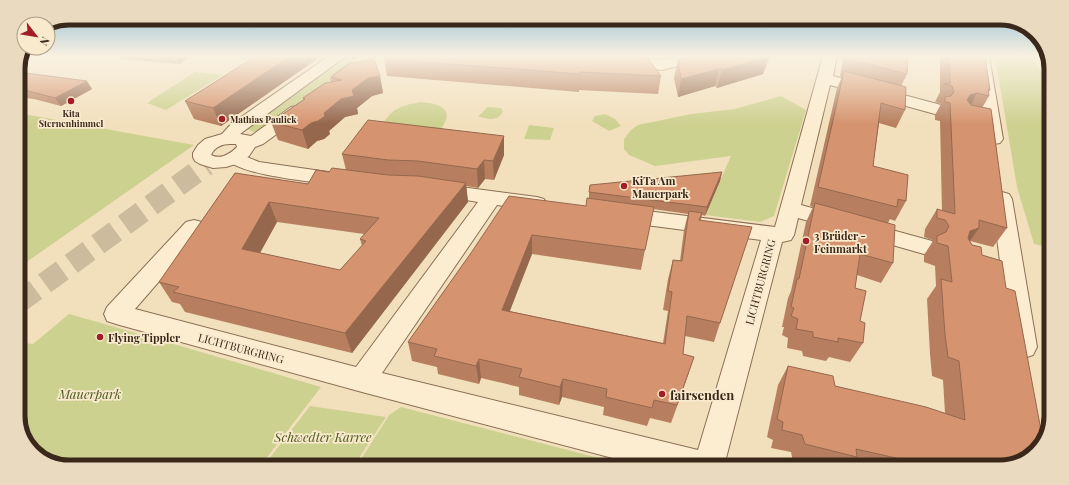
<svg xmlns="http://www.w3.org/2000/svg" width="1069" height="485" viewBox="0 0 1069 485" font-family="'Playfair Display',serif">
<rect width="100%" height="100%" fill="#f2e0bd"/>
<g fill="#cdd190">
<polygon points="343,56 362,56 266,129 254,132 245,128"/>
<polygon points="995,56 1034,56 1051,90 1049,247 1034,244 1017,187"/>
<polygon points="195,72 223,75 166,110 147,103"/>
<polygon points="781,96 806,110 774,216 760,222 705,215 731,156 655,166 629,155 624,149 624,139 631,130 638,125 691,114 735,109"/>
<path d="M420,102C439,103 457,109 440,130L383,124C393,107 402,106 420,102Z"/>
<path d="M487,107L501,108L503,112C497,122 487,119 478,116L482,113Z"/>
<polygon points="18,113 194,145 18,268"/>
<polygon points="605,114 615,119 621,126 609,131 592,121 595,116"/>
<polygon points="529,125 554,128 550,140 524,139"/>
<polygon points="69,314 101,323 321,387 262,464 49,463 27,445 18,420 18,357 21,354 18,353 18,342 33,344"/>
<polygon points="310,406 386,417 355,464 265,464"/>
<polygon points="401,407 626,465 358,464 389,415"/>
</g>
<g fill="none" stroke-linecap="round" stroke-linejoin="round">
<polyline stroke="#cdbb9d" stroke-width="22" stroke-dasharray="22 11" stroke-linecap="butt" points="18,303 206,165"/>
<defs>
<g id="minor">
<polygon points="681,56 709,56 707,59 662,70 623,65 618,64 616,61 618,58 623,57 662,60"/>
<polygon points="823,56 837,56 833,76 941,105 943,109 941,113 935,114 830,85 801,205 932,241 935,246 932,251 924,254 798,218 794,235 791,240 782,242 724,466 643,466 362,392 116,324 107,321 104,314 107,307 186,222 194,220 202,222 205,227 202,232 135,309 356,367 478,202 431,194 428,190 431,186 438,184 537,197 544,199 547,204 544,209 537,211 497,205 382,373 698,450 761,240 623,222 616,220 613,215 616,210 623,208 775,227"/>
<polygon points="975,56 989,56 1003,139 1000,143 994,144 988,143 985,139"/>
<path d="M235,152L259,162L342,174L349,176L352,180L349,184L342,186C318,182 238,176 226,158L228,154Z"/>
<polygon points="1002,192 1009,194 1012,199 1037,347 1033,355 1024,358 1015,355 1011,347 992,199 995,194"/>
</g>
<g id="tertiary">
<path d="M329,56H346L240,134L251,136L291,107L297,106L303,107L305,111L303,115L263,144L255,147L249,156L239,163L226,167L213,168L200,164L195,161L193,157V153L198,145L205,139L222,134L231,124ZM230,144H236L237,147C230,154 221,160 211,155C214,147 223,144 230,144Z"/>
<polygon points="359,56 376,56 345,82 339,84 333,82 331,79 333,76"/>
</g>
</defs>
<use href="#minor" stroke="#8c6f54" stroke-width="2"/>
<use href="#tertiary" stroke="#8c6f54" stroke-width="2"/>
<use href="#minor" fill="#fcedd1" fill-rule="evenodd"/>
<use href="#tertiary" fill="#fcedd1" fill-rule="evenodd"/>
<defs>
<polyline id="rail" points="1046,56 1051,67"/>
</defs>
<use href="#rail" stroke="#3a281b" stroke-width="3.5"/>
<use href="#rail" stroke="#f9eace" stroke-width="2.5" stroke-dasharray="7" stroke-linecap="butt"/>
</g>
<g fill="#b77f5f" fill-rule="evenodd">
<polygon points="120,56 190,56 180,64 122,59"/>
<polygon points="256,56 322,56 304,68 221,126 194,119 185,101"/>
<polygon points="844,56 904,56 907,74 901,86 905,110 896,128 879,123 873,166 906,201 895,221 890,219 888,223 893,263 881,283 857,275 855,288 863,343 850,362 829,357 826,361 803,356 802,351 787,348 788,338 782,335 784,327 782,327 788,298 791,291 806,222 813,207 810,206 837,88 842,77 840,76"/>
<polygon points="940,56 985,56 990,90 989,92 989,96 982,108 1007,228 993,247 970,241 970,242 972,245 982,255 1006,288 1043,441 1028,459 1001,467 812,466 793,462 791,452 771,448 773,440 767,437 778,385 788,366 835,386 945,413 943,380 932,376 930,354 927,299 936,286 935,266 924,262 924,255 933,241 932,240 924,237 925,229 937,209 942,211 940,121 935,120 935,115 941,104 935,102 940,92"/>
<polygon points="384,59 661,76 658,94 579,90 579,92 387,76"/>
<polygon points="678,60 763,74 717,88 715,86 678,97 674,78"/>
<polygon points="18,72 92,89 61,106 34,99 18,97"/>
<polygon points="380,76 383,93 372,96 357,108 358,114 345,117 329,131 330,134 324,139 317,141 308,149 278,140 271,122 303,100 303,98 332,81 331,77"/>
<path d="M504,136V155L494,180L485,179L478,188L466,186L468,202L352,353L185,312L180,304L172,302L159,282L235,173L308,184L329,172L346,170L342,154ZM277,222L364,234L360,239L362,246L340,270L260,253Z"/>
<path d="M722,172L720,181L705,216L702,215L701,220L720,323L714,342L685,336L683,354L694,357L671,423L650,418L647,426L603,415L604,407L562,397L559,405L519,395V387L481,378L479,384L438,374L437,367L412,361L408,342L471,253L586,206L589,198V192ZM653,209L688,214L684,230L680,261L673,260L668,279L663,310L668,311L663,343L509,311L532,254L641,270Z"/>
</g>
<g fill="#95684e">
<polygon points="176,56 190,56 180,64"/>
<polygon points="290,56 322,56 304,68 221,126 213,108"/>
<polygon points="769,56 770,56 763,74 717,88 722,70"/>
<polygon points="719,69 715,86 678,97 681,79"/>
<polygon points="380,76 383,93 372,96 357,108 358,114 345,117 329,131 330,134 324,139 317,141 308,149 302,130 368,78"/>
<polygon points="87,81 92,89 61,106 55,98"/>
<polygon points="977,93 967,112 967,100 970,95"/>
<polygon points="504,136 504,155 494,180 493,161"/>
<polygon points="484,160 485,179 478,188 477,169"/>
<polygon points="722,172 720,181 705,216 707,207"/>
<polygon points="466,183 468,202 352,353 345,333"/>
<polygon points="269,202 277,222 251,269 242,249"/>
<polygon points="979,228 965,248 957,250 970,231"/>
<polygon points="532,235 532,254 503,329 502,310"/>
<polygon points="694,357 688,375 671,423 677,405"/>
<polygon points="479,359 481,378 479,384 476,366"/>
<polygon points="563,379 562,397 559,405 560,387"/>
</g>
<g fill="#d5946f" stroke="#95684e" fill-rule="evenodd">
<polygon points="256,56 290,56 213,108 185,101"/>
<polygon points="385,56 646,56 661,76 580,72 580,74 384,59"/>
<polygon points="693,56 769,56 722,70 719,69 681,79 678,60"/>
<polygon points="847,56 904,56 908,57 907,74 847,59"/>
<polygon points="949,56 985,56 990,90 988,89 989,96 977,93 970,95 967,100 971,105 991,109 1007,228 979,220 979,228 970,231 968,238 972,245 981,247 982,255 1002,261 1006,288 1015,291 1043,441 1040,445 1034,443 1036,450 1028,459 1001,467 919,467 918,463 856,449 857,457 805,444 802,435 782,430 783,422 777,419 788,366 833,376 835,386 926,407 965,420 959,361 948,357 945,335 941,279 952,282 948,246 937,243 937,236 946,232 949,226 945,220 937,218 937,209 955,214 950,103 945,102 945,97 951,96 954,92 952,86 944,84 950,84"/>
<polygon points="374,59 380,76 368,78 352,90 354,96 341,99 324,113 325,116 318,121 311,123 302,130 271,122 305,99 303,98 325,83 342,80 331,77 351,63"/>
<polygon points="844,71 906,87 905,110 881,103 873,166 908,175 906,201 898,199 897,207 818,187"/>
<polygon points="18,72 87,81 55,98 28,91 18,89"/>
<polygon points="368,120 504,136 493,161 484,160 477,169 418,161 388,160 342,154"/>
<path d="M332,168L388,175L418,176L466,183L345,333L173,292L179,287L159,282L235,173L308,184L316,170L329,172ZM269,202L379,218L360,239L366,241L340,270L242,249Z"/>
<polygon points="722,172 707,207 589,192 590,185"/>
<polygon points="509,196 586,206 587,198 654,207 645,250 532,235 502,310 665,344 672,292 668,291 673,260 682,261 689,211 702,213 699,220 752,227 720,323 687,316 683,354 694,357 677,405 654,400 652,408 606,397 607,389 563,379 560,387 519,377 522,369 479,359 476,366 434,356 437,349 408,342 471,253"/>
<polygon points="815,203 895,225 893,263 860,254 855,288 866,291 860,321 865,323 863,343 838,338 838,342 813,337 813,332 796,329 798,319 791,316 794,308 791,307 797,279 799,279"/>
</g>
<linearGradient id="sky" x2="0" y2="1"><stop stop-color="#8bbad4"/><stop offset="0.45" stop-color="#f9f1e1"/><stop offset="1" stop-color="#f9f1e1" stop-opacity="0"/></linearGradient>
<rect width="1069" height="124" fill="url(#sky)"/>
<g fill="#a21e26" stroke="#f9eace" stroke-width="1.5">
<circle cx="71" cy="101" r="4"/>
<circle cx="222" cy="119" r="4"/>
<circle cx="624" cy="186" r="4"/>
<circle cx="806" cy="241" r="4"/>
<circle cx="100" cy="337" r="4"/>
<circle cx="662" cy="394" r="4"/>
</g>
<g text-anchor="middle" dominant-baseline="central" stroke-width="3.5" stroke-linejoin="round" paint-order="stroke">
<g font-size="9" font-weight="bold" fill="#3a281b" stroke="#f9eace">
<text x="71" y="113">Kita<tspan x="71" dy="10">Sternenhimmel</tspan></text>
<text x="230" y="119" text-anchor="start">Mathias Paulick</text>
</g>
<g font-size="11" font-weight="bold" fill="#3a281b" stroke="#f9eace" text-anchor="start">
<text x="632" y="180">KiTa Am<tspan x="632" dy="13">Mauerpark</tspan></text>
<text x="814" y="235">3 Brüder -<tspan x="814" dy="13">Feinmarkt</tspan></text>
<text x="108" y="337">Flying Tippler</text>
</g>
<g font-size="11" fill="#3a281b" stroke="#f9eace">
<text transform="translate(760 282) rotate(-75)">LICHTBURGRING</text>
<text transform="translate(241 348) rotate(15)">LICHTBURGRING</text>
</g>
<g font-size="13" font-style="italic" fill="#4d591f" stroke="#f9eace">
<text x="90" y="393">Mauerpark</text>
<text x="323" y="436">Schwedter Karree</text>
</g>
<g font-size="13" font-weight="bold" fill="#3a281b" stroke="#f9eace" text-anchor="start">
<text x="670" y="394">fairsenden</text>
</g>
</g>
<path d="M0 0H1069V485H0ZM69 25H1000A44 44 0 0 1 1044 69V416A44 44 0 0 1 1000 460H69A44 44 0 0 1 25 416V69A44 44 0 0 1 69 25Z" fill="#eadac0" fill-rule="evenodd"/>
<path fill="none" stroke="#3a281b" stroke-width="5" d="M69 25H1000A44 44 0 0 1 1044 69V416A44 44 0 0 1 1000 460H69A44 44 0 0 1 25 416V69A44 44 0 0 1 69 25Z"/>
<g transform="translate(36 36) rotate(121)"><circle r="19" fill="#f9eace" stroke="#ad9c86"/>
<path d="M0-3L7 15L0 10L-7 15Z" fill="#a21e26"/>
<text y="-6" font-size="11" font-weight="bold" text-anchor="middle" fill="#3a281b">N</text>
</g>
</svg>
